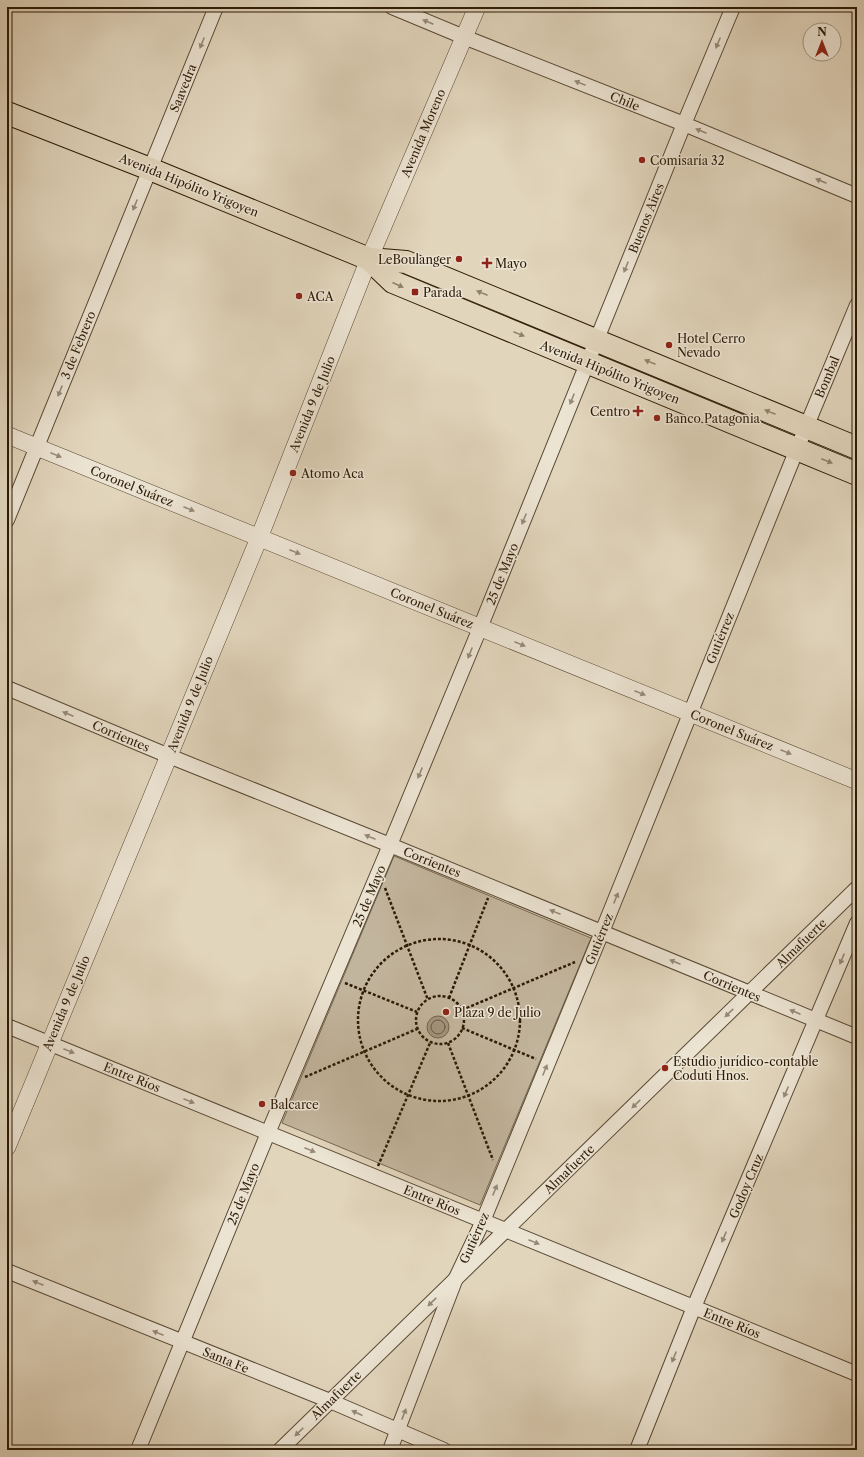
<svg xmlns="http://www.w3.org/2000/svg" width="864" height="1457" viewBox="0 0 864 1457" font-family="'Libre Caslon Text',serif">
<rect width="100%" height="100%" fill="#e1d5bc"/>
<filter id="stains"><feTurbulence type="fractalNoise" baseFrequency=".005" numOctaves="4"/><feColorMatrix values="0 0 0 0 .2 0 0 0 0 .09 0 0 0 0 .02 0 0 0 .5 -.17"/></filter>
<radialGradient id="worn" r=".72"><stop offset=".6" stop-color="#630" stop-opacity="0"/><stop offset="1" stop-color="#630" stop-opacity=".3"/></radialGradient>
<polygon fill="#c2b59d" stroke="#776852" points="394,856 591,938 480,1205 282,1123"/>
<circle fill="#a3957e" stroke="#73644e" cx="438" cy="1027" r="11"/>
<g fill="none" stroke-linecap="round" stroke-linejoin="round">
<circle stroke="#685842" stroke-width="1" cx="438" cy="1027" r="7"/>
<defs>
<g id="minor">
<polyline points="392,7 464,37 684,124 857,196"/>
<polyline points="7,520 216,7"/>
<polyline points="7,688 169,756 390,845 857,1037"/>
<polyline points="7,1026 857,1374"/>
<polyline points="7,1271 330,1401 444,1450"/>
<polyline points="138,1450 268,1133 390,845 480,628 684,124 733,7"/>
<polyline points="280,1450 857,888"/>
<polyline points="390,1450 456,1278 483,1221 602,932 797,449 857,305"/>
<polyline points="637,1450 694,1307 857,923"/>
</g>
<g id="tertiary">
<polyline points="7,435 857,781"/>
<polyline points="7,1147 259,538 369,259 477,7"/>
</g>
<g id="trunk">
<polyline points="7,113 150,169 369,259 406,262 857,448"/>
<polyline points="369,259 393,282 857,474"/>
</g>
</defs>
<use href="#minor" stroke="#594934" stroke-width="16"/>
<use href="#tertiary" stroke="#594934" stroke-width="18"/>
<use href="#trunk" stroke="#2c1a06" stroke-width="24"/>
<g stroke="#2c1a06" stroke-width="2.5" stroke-dasharray="3 2" stroke-linecap="butt">
<polyline points="385,888 428,1000"/>
<circle cx="439" cy="1020" r="81"/>
<polyline points="345,983 417,1012"/>
<circle cx="440" cy="1020" r="24"/>
<polyline points="449,998 488,898"/>
<polyline points="462,1010 575,962"/>
<polyline points="462,1028 536,1059"/>
<polyline points="448,1043 493,1160"/>
<polyline points="305,1077 417,1029"/>
<polyline points="378,1166 430,1043"/>
</g>
<use href="#minor" stroke="#ece4d3" stroke-width="14"/>
<use href="#tertiary" stroke="#ece4d3" stroke-width="17"/>
<use href="#trunk" stroke="#e1d5bc" stroke-width="22"/>
</g>
<defs><path id="oneway-solid" d="M-6-.8H1V-3.2L6.5 0L1 3.2V.8H-6Z"/></defs>
<g fill="#968977">
<use href="#oneway-solid" transform="translate(428 22) rotate(-157)"/>
<use href="#oneway-solid" transform="translate(202 43) rotate(112)"/>
<use href="#oneway-solid" transform="translate(718 43) rotate(113)"/>
<use href="#oneway-solid" transform="translate(580 83) rotate(-158)"/>
<use href="#oneway-solid" transform="translate(701 131) rotate(-157)"/>
<use href="#oneway-solid" transform="translate(821 181) rotate(-157)"/>
<use href="#oneway-solid" transform="translate(135 205) rotate(112)"/>
<use href="#oneway-solid" transform="translate(626 267) rotate(112)"/>
<use href="#oneway-solid" transform="translate(60 391) rotate(112)"/>
<use href="#oneway-solid" transform="translate(572 399) rotate(112)"/>
<use href="#oneway-solid" transform="translate(56 455) rotate(22)"/>
<use href="#oneway-solid" transform="translate(189 509) rotate(22)"/>
<use href="#oneway-solid" transform="translate(524 519) rotate(112)"/>
<use href="#oneway-solid" transform="translate(295 552) rotate(22)"/>
<use href="#oneway-solid" transform="translate(520 644) rotate(22)"/>
<use href="#oneway-solid" transform="translate(470 653) rotate(112)"/>
<use href="#oneway-solid" transform="translate(640 693) rotate(22)"/>
<use href="#oneway-solid" transform="translate(68 714) rotate(-157)"/>
<use href="#oneway-solid" transform="translate(786 752) rotate(22)"/>
<use href="#oneway-solid" transform="translate(420 773) rotate(112)"/>
<use href="#oneway-solid" transform="translate(370 837) rotate(-158)"/>
<use href="#oneway-solid" transform="translate(616 898) rotate(-68)"/>
<use href="#oneway-solid" transform="translate(555 912) rotate(-158)"/>
<use href="#oneway-solid" transform="translate(842 959) rotate(113)"/>
<use href="#oneway-solid" transform="translate(675 962) rotate(-157)"/>
<use href="#oneway-solid" transform="translate(795 1012) rotate(-157)"/>
<use href="#oneway-solid" transform="translate(729 1013) rotate(136)"/>
<use href="#oneway-solid" transform="translate(69 1051) rotate(22)"/>
<use href="#oneway-solid" transform="translate(545 1070) rotate(-68)"/>
<use href="#oneway-solid" transform="translate(786 1092) rotate(113)"/>
<use href="#oneway-solid" transform="translate(189 1101) rotate(22)"/>
<use href="#oneway-solid" transform="translate(636 1104) rotate(136)"/>
<use href="#oneway-solid" transform="translate(310 1150) rotate(22)"/>
<use href="#oneway-solid" transform="translate(495 1190) rotate(-68)"/>
<use href="#oneway-solid" transform="translate(724 1237) rotate(113)"/>
<use href="#oneway-solid" transform="translate(534 1242) rotate(22)"/>
<use href="#oneway-solid" transform="translate(38 1283) rotate(-158)"/>
<use href="#oneway-solid" transform="translate(432 1302) rotate(136)"/>
<use href="#oneway-solid" transform="translate(158 1333) rotate(-158)"/>
<use href="#oneway-solid" transform="translate(674 1357) rotate(112)"/>
<use href="#oneway-solid" transform="translate(357 1413) rotate(-156)"/>
<use href="#oneway-solid" transform="translate(404 1414) rotate(-69)"/>
<use href="#oneway-solid" transform="translate(299 1432) rotate(136)"/>
</g>
<g fill="#90816a">
<use href="#oneway-solid" transform="translate(398 285) rotate(24)"/>
<use href="#oneway-solid" transform="translate(482 293) rotate(-158)"/>
<use href="#oneway-solid" transform="translate(519 334) rotate(22)"/>
<use href="#oneway-solid" transform="translate(650 362) rotate(-158)"/>
<use href="#oneway-solid" transform="translate(770 412) rotate(-158)"/>
<use href="#oneway-solid" transform="translate(827 461) rotate(22)"/>
</g>
<g fill="#8f2418" stroke="#ece4d3" stroke-width="1.5">
<circle cx="642" cy="160" r="4"/>
<circle cx="459" cy="259" r="4"/>
<path d="M485 257h4v4h4v4h-4v4h-4v-4h-4v-4h4z"/>
<rect x="411" y="288" width="8" height="8" rx="2"/>
<circle cx="299" cy="296" r="4"/>
<circle cx="669" cy="345" r="4"/>
<path d="M636 405h4v4h4v4h-4v4h-4v-4h-4v-4h4z"/>
<circle cx="657" cy="418" r="4"/>
<circle cx="293" cy="473" r="4"/>
<circle cx="446" cy="1012" r="4"/>
<circle cx="665" cy="1068" r="4"/>
<circle cx="262" cy="1104" r="4"/>
</g>
<g text-anchor="middle" dominant-baseline="central" stroke-width="3" stroke-linejoin="round" paint-order="stroke">
<g font-size="12" fill="#2c1a06" stroke="#ece4d3">
<text transform="translate(183 88) rotate(-68)">Saavedra</text>
<text transform="translate(625 101) rotate(22)">Chile</text>
<text transform="translate(423 133) rotate(-67)">Avenida Moreno</text>
<text transform="translate(189 185) rotate(22)">Avenida Hipólito Yrigoyen</text>
<text transform="translate(646 218) rotate(-68)">Buenos Aires</text>
<text transform="translate(78 345) rotate(-68)">3 de Febrero</text>
<text transform="translate(610 372) rotate(22)">Avenida Hipólito Yrigoyen</text>
<text transform="translate(827 377) rotate(-67)">Bombal</text>
<text transform="translate(312 404) rotate(-68)">Avenida 9 de Julio</text>
<text transform="translate(132 486) rotate(22)">Coronel Suárez</text>
<text transform="translate(502 574) rotate(-68)">25 de Mayo</text>
<text transform="translate(432 608) rotate(22)">Coronel Suárez</text>
<text transform="translate(720 638) rotate(-68)">Gutiérrez</text>
<text transform="translate(190 704) rotate(-68)">Avenida 9 de Julio</text>
<text transform="translate(732 730) rotate(22)">Coronel Suárez</text>
<text transform="translate(121 736) rotate(23)">Corrientes</text>
<text transform="translate(432 862) rotate(22)">Corrientes</text>
<text transform="translate(369 896) rotate(-67)">25 de Mayo</text>
<text transform="translate(599 939) rotate(-68)">Gutiérrez</text>
<text transform="translate(801 943) rotate(-44)">Almafuerte</text>
<text transform="translate(732 986) rotate(23)">Corrientes</text>
<text transform="translate(66 1003) rotate(-67)">Avenida 9 de Julio</text>
<text transform="translate(132 1077) rotate(22)">Entre Ríos</text>
<text transform="translate(569 1169) rotate(-44)">Almafuerte</text>
<text transform="translate(746 1186) rotate(-67)">Godoy Cruz</text>
<text transform="translate(243 1194) rotate(-68)">25 de Mayo</text>
<text transform="translate(432 1200) rotate(22)">Entre Ríos</text>
<text transform="translate(474 1238) rotate(-66)">Gutiérrez</text>
<text transform="translate(732 1323) rotate(22)">Entre Ríos</text>
<text transform="translate(226 1360) rotate(22)">Santa Fe</text>
<text transform="translate(336 1395) rotate(-44)">Almafuerte</text>
</g>
<g font-size="12" fill="#2c1a06" stroke="#ece4d3" text-anchor="start">
<text x="650" y="160">Comisaría 32</text>
<text x="451" y="259" text-anchor="end">LeBoulanger</text>
<text x="495" y="263">Mayo</text>
<text x="423" y="292">Parada</text>
<text x="307" y="296">ACA</text>
<text x="677" y="338">Hotel Cerro<tspan x="677" dy="14">Nevado</tspan></text>
<text x="630" y="411" text-anchor="end">Centro</text>
<text x="665" y="418">Banco Patagonia</text>
<text x="301" y="473">Atomo Aca</text>
<text x="454" y="1012">Plaza 9 de Julio</text>
<text x="673" y="1061">Estudio jurídico-contable<tspan x="673" dy="14">Coduti Hnos.</tspan></text>
<text x="270" y="1104">Balcarce</text>
</g>
</g>
<rect width="864" height="1457" fill="none" stroke="#e1d5bc" stroke-width="24"/>
<rect x="8" y="8" width="848" height="1441" fill="none" stroke="#2c1a06" stroke-width="2"/>
<rect x="12" y="12" width="840" height="1433" fill="none" stroke="#2c1a06"/>
<g transform="translate(822 42)"><circle r="19" fill="#ece4d3" stroke="#9f9381"/>
<path d="M0-3L7 15L0 10L-7 15Z" fill="#8f2418"/>
<text y="-6" font-size="11" font-weight="bold" text-anchor="middle" fill="#2c1a06">N</text>
</g>
<rect width="100%" height="100%" filter="url(#stains)"/>
<rect width="100%" height="100%" fill="url(#worn)"/>
</svg>
